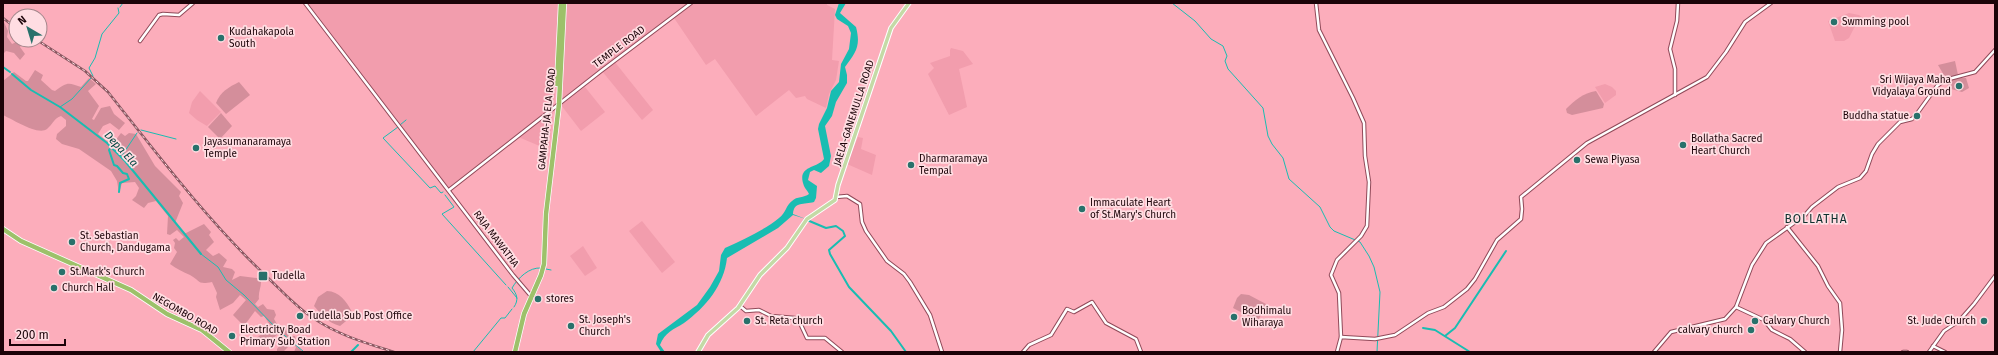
<svg xmlns="http://www.w3.org/2000/svg" width="1998" height="355" viewBox="0 0 1998 355" font-family="'Fira Sans',sans-serif">
<rect width="100%" height="100%" fill="#fcadbb"/>
<g fill="#f29dad">
<polygon points="308,3 559,3 555,95 549,150 516,136 449,188"/>
<polygon points="566,3 688,3 563,100 561,100"/>
<polygon points="694,3 827,3 827,5 835,9 832,60 839,61 836,80 829,94 826,108 807,99 805,96 796,98 789,90 756,116 715,59 706,65 674,18"/>
<polygon points="1849,13 1859,15 1863,18 1854,28 1849,38 1844,41 1835,41 1828,21"/>
<polygon points="951,48 963,51 973,64 959,69 967,107 949,115 928,74 934,68 930,63 950,56 950,50"/>
<polygon points="614,61 653,110 642,120 602,71"/>
<polygon points="1605,84 1612,87 1616,91 1616,95 1605,103 1595,87"/>
<polygon points="585,87 605,112 581,131 561,105"/>
<polygon points="200,91 221,112 207,126 197,120 189,113 192,102"/>
<polygon points="858,137 863,138 861,149 876,155 872,175 847,164"/>
<polygon points="642,221 675,262 662,273 629,231"/>
<polygon points="583,246 597,268 585,276 570,256"/>
</g>
<g fill="#d48e9b">
<polygon points="3,20 8,31 7,37 12,44 21,40 23,43 20,47 25,54 20,60 14,53 6,51 3,54"/>
<polygon points="1955,61 1958,75 1945,77 1938,65"/>
<path d="M35,70L43,75L41,80L52,90L55,91C67,82 68,82 81,87L89,78L96,84L88,91L99,106L92,119L94,120L101,108L110,106L114,114L125,123L119,130L110,123L103,126L98,134L112,145L121,133L125,136L129,133L136,134L155,166L181,192L179,196L183,203L175,223L184,234L204,224L211,232L209,235L214,242L206,250L213,256L219,253L227,260L223,267L232,269L235,272L232,280L240,276L257,278L261,282C261,288 258,293 259,299L255,304L258,307L263,304L267,309L274,310L276,315L274,319L277,324L276,326L282,330L285,327L289,336H295L296,342L302,352H294L296,347L292,343L283,352H277V349L286,337L279,333L264,346L259,347L254,342L255,340L270,325L264,316L261,317L255,311L244,326L233,315L246,300L240,295L233,303L220,310L216,297L217,293L212,282C197,285 201,281 190,275C183,272 177,269 170,264L177,252L174,248L175,243L173,240L176,238L179,241L184,237L177,230L170,235L167,234L168,216L156,201L148,203L144,208L132,200L136,196L139,188L135,182L122,183L119,193L117,181L111,171L79,149L62,144L56,139L57,134L66,126V120L61,116C54,118 53,124 47,129C38,136 12,119 3,115V81L14,72L26,81H28Z"/>
<polygon points="1959,78 1966,78 1969,88 1962,92 1951,89 1947,85 1948,81"/>
<path d="M239,82L250,95L226,114L216,103C220,92 229,87 239,82Z"/>
<path d="M1596,91L1604,104L1603,108L1572,115L1567,113L1566,109C1575,100 1583,93 1596,91Z"/>
<polygon points="221,113 232,126 220,139 208,127"/>
<path d="M327,291C339,291 347,302 352,312L351,317L340,326C328,323 321,314 314,306L318,297Z"/>
<polygon points="1241,294 1249,295 1266,304 1258,321 1233,308 1237,298"/>
</g>
<path fill="#18bdb2" d="M839,3H846L840,13L856,27C861,46 856,52 845,67L847,75V83L836,102L832,116L825,126L831,156L829,166L821,173L814,170L810,172L808,180L817,186L816,198L814,202C804,205 794,201 793,214L806,219L793,215L778,228L727,258C724,285 706,307 684,323C673,330 665,332 660,345L665,352H661L656,344L658,334L697,305L710,287L719,271L721,255L725,248C744,239 763,231 779,218C786,213 786,205 792,201C797,196 804,198 809,194C808,191 805,189 804,186C796,165 817,169 824,159L818,129L819,124L827,108L831,91L839,82L841,64L849,49L851,33L848,26L837,19L835,15Z"/>
<g fill="none" stroke-linecap="round" stroke-linejoin="round">
<g stroke="#18bdb2" stroke-width="1">
<polyline points="1172,3 1195,21 1211,39 1223,46 1227,56 1225,61 1228,69 1263,108 1268,136 1272,144 1283,158 1289,179 1320,207 1330,227 1334,231 1360,242 1369,256 1374,267 1380,292 1377,352"/>
<polyline points="120,7 123,3"/>
<polyline points="93,76 89,68 95,58 102,34 119,13 118,8"/>
<polyline points="60,107 72,99 91,78"/>
<polyline points="400,125 406,120"/>
<polyline points="398,127 383,138 430,188 435,186 441,193 443,192"/>
<polyline points="141,130 176,139"/>
<polyline points="119,155 123,154 137,133"/>
<polyline points="445,195 454,207 442,214 506,285"/>
<polyline points="201,254 218,267 226,280 244,295 278,330 304,352"/>
<polyline points="546,269 551,270"/>
<polyline points="508,287 517,298"/>
<path d="M514,307C519,300 517,294 512,288C518,278 529,267 541,268"/>
<polyline points="473,352 501,318 505,318 512,309"/>
</g>
<g stroke="#18bdb2" stroke-width="2">
<polyline points="3,67 10,72"/>
<polyline points="12,74 31,90 60,107 107,143 125,161 201,254"/>
<polyline points="111,147 109,150 114,165 117,166 123,173 127,174 129,179 120,183 119,192"/>
<polyline points="807,220 826,228 836,226 843,231 845,236 829,250 830,254 849,287 891,331 906,352"/>
<polyline points="1423,328 1435,330 1470,352"/>
<polyline points="1445,336 1455,328 1506,251"/>
<polyline points="351,352 358,345"/>
</g>
<defs>
<g id="minor">
<polyline points="305,3 513,275 531,296"/>
<polyline points="1316,3 1319,30 1353,98 1364,123 1365,156 1369,182 1367,226 1361,236 1337,260 1331,275 1339,293 1341,337"/>
<polyline points="140,41 159,15 163,14 179,15 193,3"/>
<polyline points="1675,95 1675,69 1670,49 1677,21 1678,3"/>
<polyline points="449,190 601,71 691,3"/>
<polyline points="836,197 847,196 860,204 862,222 866,231 887,261 904,274 910,282 930,315 942,352"/>
<polyline points="1787,227 1818,266 1828,286 1840,303 1842,330 1840,352"/>
<polyline points="740,306 746,311 759,310 771,316 795,318 800,323 807,338 825,338 842,352"/>
<polyline points="1736,307 1764,320 1772,330 1790,339 1805,352"/>
<polyline points="1933,346 1945,352"/>
<polyline points="1023,352 1029,345 1051,335 1067,309 1074,312 1092,302 1106,323 1136,339 1141,352"/>
<polyline points="1337,352 1341,337 1375,339 1395,335 1428,313 1444,307 1467,289 1475,279 1497,240 1521,219 1522,209 1521,197 1587,143 1707,77 1726,52 1745,22 1771,3"/>
<polyline points="1654,352 1671,332 1725,319 1736,307 1752,265 1766,243 1805,215 1812,207 1838,187 1860,178 1866,171 1872,154 1878,144 1900,122 1912,119 1916,115 1937,86 1945,80 1975,72 1995,50"/>
<polyline points="1903,352 1907,352"/>
<polyline points="1929,352 1944,331 1959,321 1974,304 1995,276"/>
</g>
<polyline id="major" points="698,352 708,335 738,308 760,275 787,248 807,219 835,200 838,185 891,28 909,3"/>
<g id="highway">
<polyline points="557,84 561,3"/>
<polyline points="3,229 21,241 131,290 167,314 202,330 229,352"/>
<polyline points="515,352 524,314 541,275 544,264 546,214 559,104 564,3"/>
</g>
</defs>
<use href="#minor" stroke="#904a59" stroke-width="4.5"/>
<use href="#major" stroke="#fff" stroke-width="5.5"/>
<use href="#highway" stroke="#fff" stroke-width="6"/>
<use href="#minor" stroke="#fff" stroke-width="2.5"/>
<use href="#major" stroke="#c4daa6" stroke-width="3.5"/>
<use href="#highway" stroke="#9dc16a" stroke-width="4.5"/>
<defs>
<g id="rail">
<polyline points="3,18 16,28"/>
<path d="M37,40L85,71L108,92C158,155 207,220 266,276C281,290 296,307 313,318C338,335 366,343 394,352"/>
</g>
</defs>
<use href="#rail" stroke="#8a5761" stroke-width="2.5"/>
<use href="#rail" stroke="#ffdde2" stroke-width="1" stroke-dasharray="3" stroke-linecap="butt"/>
</g>
<g fill="#28716b" stroke="#ffdde2" stroke-width="1.5">
<circle cx="1834" cy="22" r="4"/>
<circle cx="221" cy="38" r="4"/>
<circle cx="1959" cy="86" r="4"/>
<circle cx="1917" cy="116" r="4"/>
<circle cx="1683" cy="145" r="4"/>
<circle cx="196" cy="148" r="4"/>
<circle cx="1577" cy="160" r="4"/>
<circle cx="911" cy="165" r="4"/>
<circle cx="1082" cy="209" r="4"/>
<circle cx="72" cy="242" r="4"/>
<circle cx="62" cy="272" r="4"/>
<rect x="258" y="271" width="10" height="10" rx="2"/>
<circle cx="54" cy="288" r="4"/>
<circle cx="538" cy="299" r="4"/>
<circle cx="300" cy="316" r="4"/>
<circle cx="1234" cy="317" r="4"/>
<circle cx="747" cy="321" r="4"/>
<circle cx="1755" cy="321" r="4"/>
<circle cx="1984" cy="321" r="4"/>
<circle cx="571" cy="326" r="4"/>
<circle cx="1751" cy="330" r="4"/>
<circle cx="232" cy="336" r="4"/>
</g>
<g text-anchor="middle" dominant-baseline="central" stroke-width="3.5" stroke-linejoin="round" paint-order="stroke">
<g font-size="10" fill="#1b0308" stroke="#ffdde2" text-anchor="start">
<text x="1842" y="22">Swmming pool</text>
<text x="229" y="32">Kudahakapola<tspan x="229" dy="12">South</tspan></text>
<text x="1951" y="80" text-anchor="end">Sri Wijaya Maha<tspan x="1951" dy="12">Vidyalaya Ground</tspan></text>
<text x="1909" y="116" text-anchor="end">Buddha statue</text>
<text x="1691" y="139">Bollatha Sacred<tspan x="1691" dy="12">Heart Church</tspan></text>
<text x="204" y="142">Jayasumanaramaya<tspan x="204" dy="12">Temple</tspan></text>
<text x="919" y="159">Dharmaramaya<tspan x="919" dy="12">Tempal</tspan></text>
<text x="1585" y="160">Sewa Piyasa</text>
<text x="1090" y="203">Immaculate Heart<tspan x="1090" dy="12">of St.Mary's Church</tspan></text>
<text x="80" y="236">St. Sebastian<tspan x="80" dy="12">Church, Dandugama</tspan></text>
<text x="70" y="272">St.Mark's Church</text>
<text x="272" y="276">Tudella</text>
<text x="62" y="288">Church Hall</text>
<text x="546" y="299">stores</text>
<text x="1242" y="311">Bodhimalu<tspan x="1242" dy="12">Wiharaya</tspan></text>
<text x="308" y="316">Tudella Sub Post Office</text>
<text x="579" y="320">St. Joseph's<tspan x="579" dy="12">Church</tspan></text>
<text x="755" y="321">St. Reta church</text>
<text x="1763" y="321">Calvary Church</text>
<text x="1976" y="321" text-anchor="end">St. Jude Church</text>
<text x="240" y="330">Electricity Boad<tspan x="240" dy="12">Primary Sub Station</tspan></text>
<text x="1743" y="330" text-anchor="end">calvary church</text>
</g>
<g font-size="10" fill="#1b0308" stroke="#ffdde2">
<text transform="translate(619 47) rotate(-37)">TEMPLE ROAD</text>
<text transform="translate(854 113) rotate(-72)">JAELA-GANEMULLA ROAD</text>
<text transform="translate(547 119) rotate(-84)">GAMPAHA-JA ELA ROAD</text>
<text transform="translate(496 239) rotate(53)">RAJA MAWATHA</text>
<text transform="translate(185 314) rotate(30)">NEGOMBO ROAD</text>
</g>
<g font-size="11" font-style="italic" fill="#014540" stroke="#ffdde2">
<text transform="translate(121 149) rotate(47)">Depa Ela</text>
</g>
<g font-size="12" letter-spacing="1" fill="#0e312e" stroke="#ffdde2">
<text x="1816" y="219">BOLLATHA</text>
</g>
</g>
<rect width="1998" height="355" fill="none" stroke="#1b0308" stroke-width="8"/>
<g transform="translate(28 28) rotate(322)"><circle r="19" fill="#ffdde2" stroke="#a4868b"/>
<path d="M0-3L7 15L0 10L-7 15Z" fill="#28716b"/>
<text y="-6" font-size="11" font-weight="bold" text-anchor="middle" fill="#1b0308">N</text>
</g>
<path d="M10 339v6h55v-6" fill="none" stroke="#1b0308" stroke-width="2"/>
<text x="16" y="339" font-size="12" fill="#1b0308" stroke="#ffdde2" stroke-width="3" paint-order="stroke">200 m</text>
</svg>
